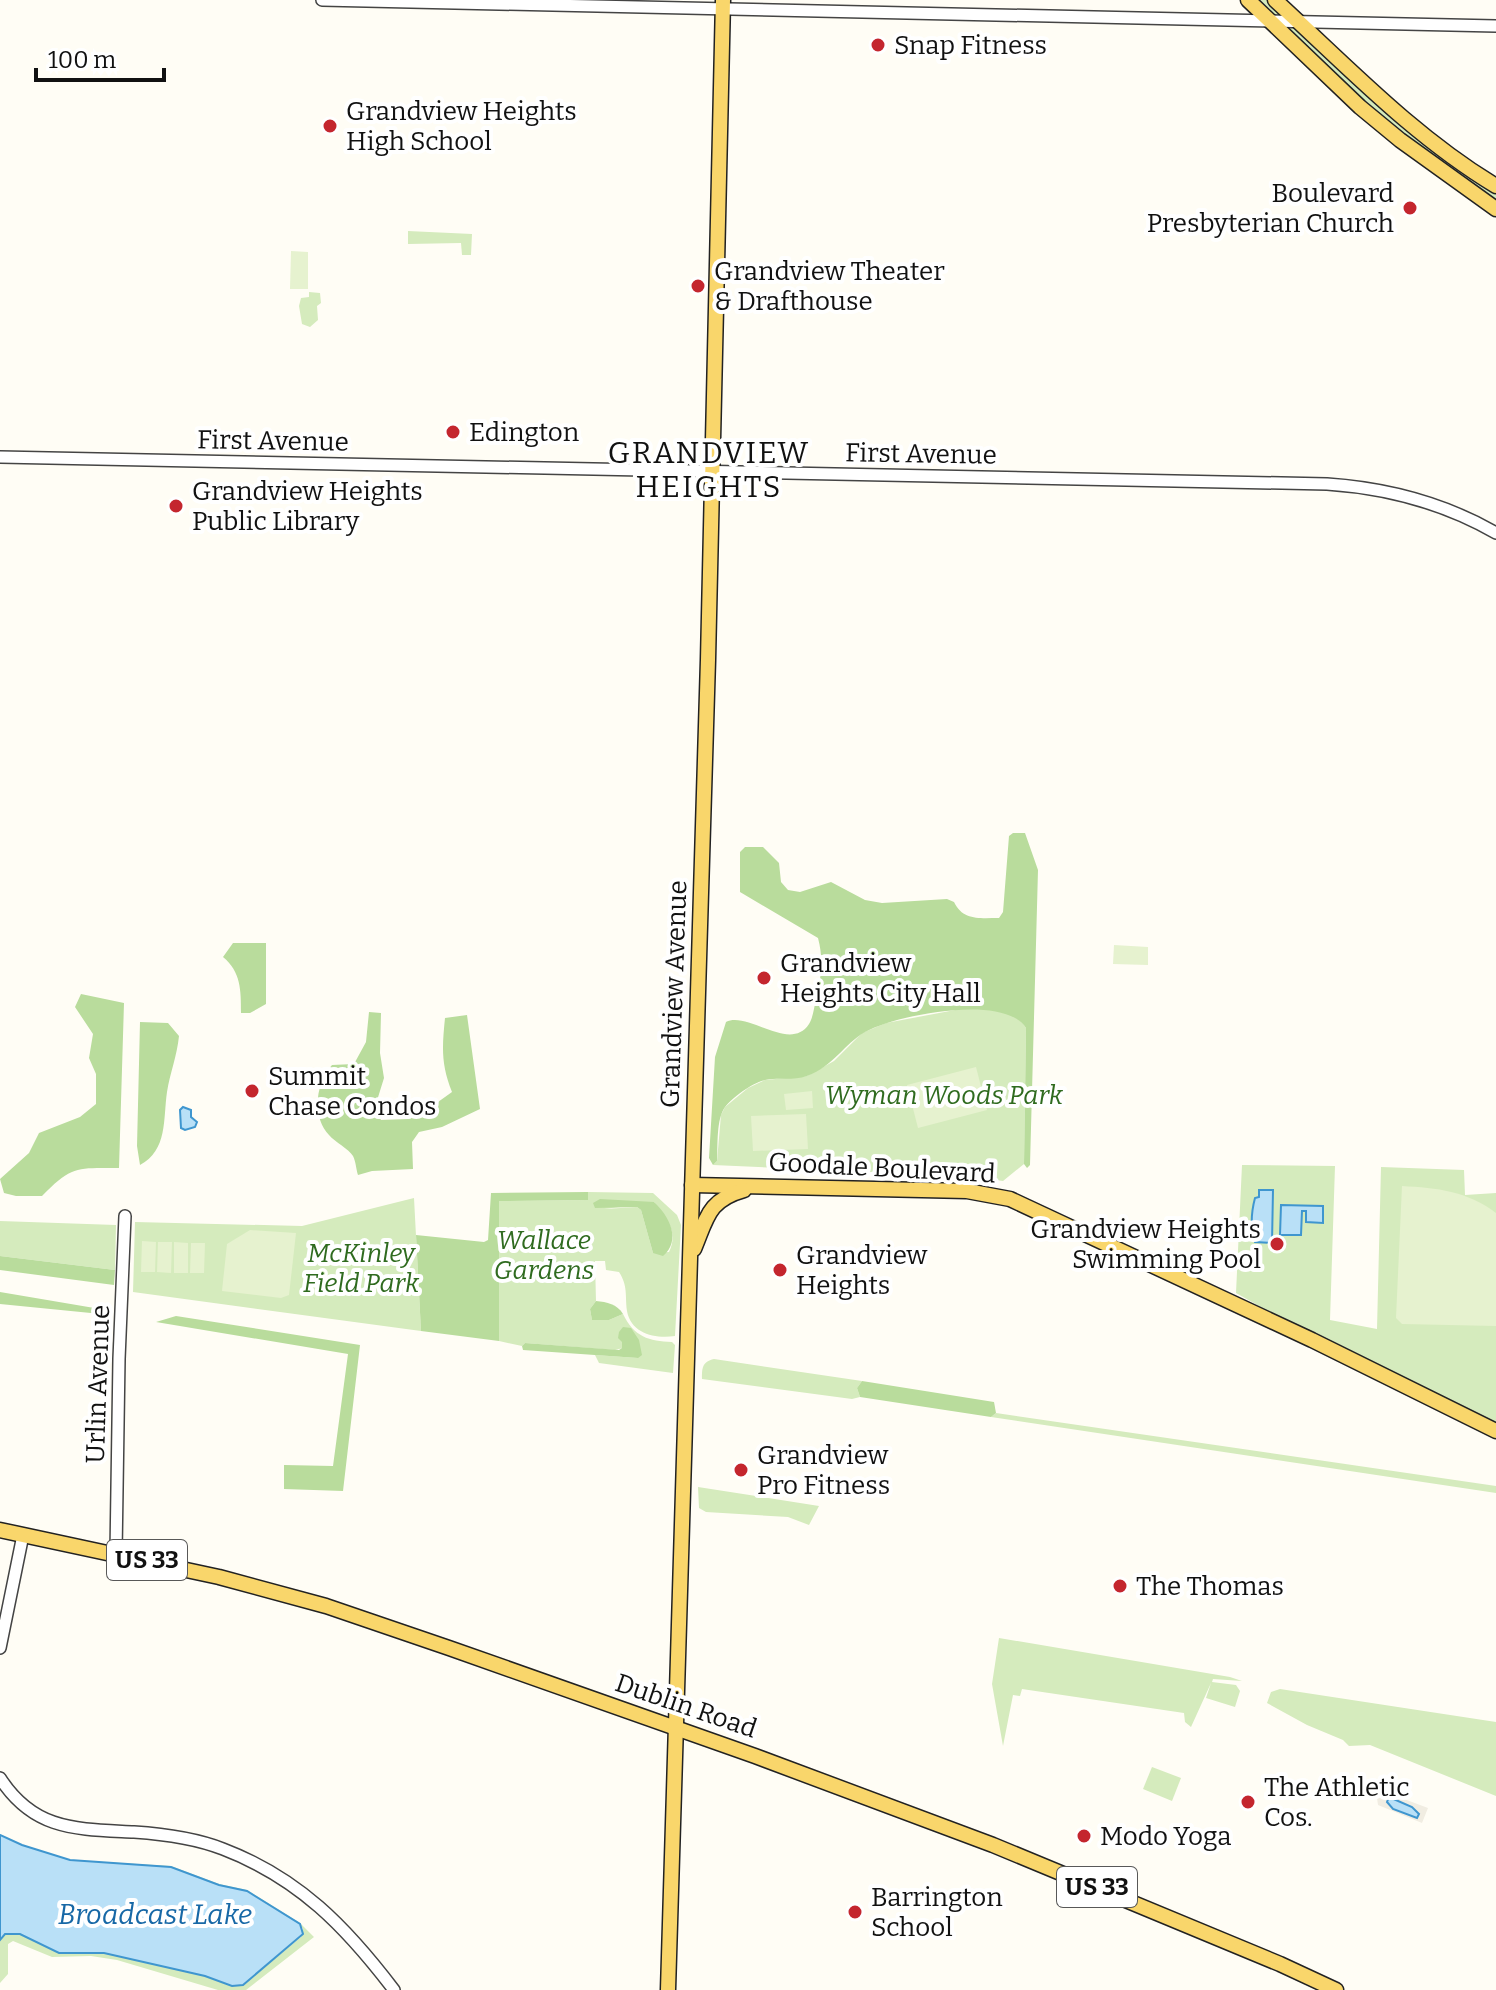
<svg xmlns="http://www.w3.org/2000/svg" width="1496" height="1990" viewBox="0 0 1496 1990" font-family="Bitter,serif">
<rect width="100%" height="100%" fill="#fffdf5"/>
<g fill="#d5ebbd" fill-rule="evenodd">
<polygon points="1248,0 1275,0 1354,75 1496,186 1496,209 1453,180"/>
<polygon points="408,231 472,234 471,255 462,255 461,243 408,244"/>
<polygon points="309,292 320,293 321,303 317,306 318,320 310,327 302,324 299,306 301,298 309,297"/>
<path d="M971,1007C990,1009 1015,1010 1026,1028L1024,1164L1003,1181L965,1176L713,1165L717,1161L721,1115L725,1107L748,1088L765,1080L807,1076L834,1061L862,1033L886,1023Z"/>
<polygon points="1242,1165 1335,1166 1330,1320 1377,1329 1381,1167 1464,1170 1465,1195 1496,1193 1496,1431 1382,1375 1236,1293"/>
<path d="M588,1192L653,1193L677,1215L681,1225L675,1336C656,1339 631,1334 627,1311C625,1295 628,1286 619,1272L606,1270L605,1261H595L596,1301L590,1309L592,1320H609L623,1314C634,1337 649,1341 672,1342L675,1345L673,1373L599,1363L595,1355L638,1358L618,1338L622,1342L623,1348L615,1350L525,1343L522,1346L499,1341V1201L588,1200ZM654,1202C666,1217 679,1232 669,1252L653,1253L641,1210L637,1207L604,1209Z"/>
<polygon points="414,1198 421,1331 133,1292 135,1222 302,1226"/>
<polygon points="0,1221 116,1225 115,1270 0,1256"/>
<path d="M714,1359L862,1381L857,1388L860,1397L852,1399L702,1379C702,1368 702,1362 714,1359Z"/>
<polygon points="996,1413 1496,1486 1496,1493 991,1417"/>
<polygon points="698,1487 819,1506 809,1525 788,1517 706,1512 699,1508"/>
<polygon points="999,1638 1230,1677 1242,1681 1213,1679 1212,1682 1236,1685 1240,1691 1235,1707 1206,1698 1211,1683 1191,1727 1185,1722 1184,1713 1022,1689 1020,1696 1013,1695 1003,1746 992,1684"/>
<polygon points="1280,1689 1496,1722 1496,1796 1370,1745 1349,1746 1343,1740 1307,1725 1267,1703 1271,1692"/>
<polygon points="1152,1767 1181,1778 1172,1801 1143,1789"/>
<polygon points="0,1834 23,1845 70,1860 171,1866 219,1884 247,1890 300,1923 314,1937 246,1990 218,1990 117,1960 91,1956 52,1957 13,1941 8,1944 8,1974 0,1983 0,1939 5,1934 20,1934 59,1953 104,1953 205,1976 232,1986 243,1985 301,1937 303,1929 300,1924 247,1891 219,1885 171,1867 70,1860 22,1845"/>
</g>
<g fill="#b9dc9c">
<path d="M1013,833H1025L1038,870L1030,1165L1027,1168L1024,1164L1026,1028C1004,993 896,1015 865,1032C844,1044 834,1066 807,1076C793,1081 779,1077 765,1080C752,1083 733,1097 725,1107C716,1119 718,1146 717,1161L713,1165L709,1158L715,1057L726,1022C748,1011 790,1053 809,1024C813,1018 814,1007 816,1000C821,977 824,961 818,938L740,892V852L745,847H763L779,863L781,882L788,890L800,892L831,882L865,900L882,903L947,899L954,902C963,921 980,918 999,918L1003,912L1009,836Z"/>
<path d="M233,943H266V1004L250,1013H241C241,990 241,972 223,957Z"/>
<path d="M81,994L124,1003L119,1168C78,1168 72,1165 42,1196H16L4,1193L0,1179L29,1153L39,1133L80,1117L96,1104V1074L89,1058L93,1034L75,1007Z"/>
<path d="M369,1012L381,1013L380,1053L384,1078L375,1107L381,1120L408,1119L411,1102H438L452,1092C441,1064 442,1048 445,1018L467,1015L480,1109L442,1127L419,1132L412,1142L413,1169L372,1171L358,1175C356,1169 356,1162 353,1156C349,1149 335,1142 329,1135C311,1116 316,1083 332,1065L354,1064L366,1042Z"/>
<path d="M140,1022L168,1023L179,1036C177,1056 170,1073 167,1092C163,1119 168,1150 140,1165L137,1146Z"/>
<polygon points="588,1192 588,1200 499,1201 499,1341 421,1331 416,1235 484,1242 488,1240 491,1193"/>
<path d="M600,1199L654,1202C669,1216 682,1240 663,1256L653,1253L641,1210L637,1207L595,1208L593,1203Z"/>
<polygon points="0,1256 115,1270 114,1285 0,1270"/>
<polygon points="0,1292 112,1311 111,1315 0,1304"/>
<path d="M596,1301C607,1302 617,1304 623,1314L609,1320H592L590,1309Z"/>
<polygon points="176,1316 360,1345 343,1491 284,1489 284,1465 333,1466 348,1354 156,1322"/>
<polygon points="623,1327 631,1328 639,1340 642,1355 638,1358 523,1350 522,1346 525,1343 619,1350 622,1348 622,1342 618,1338 619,1332"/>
<polygon points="862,1381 994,1402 996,1413 991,1417 860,1397 857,1388"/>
</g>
<g fill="#e6f2cf">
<polygon points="291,251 308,252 308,289 290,289"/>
<polygon points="1114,945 1148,947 1148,965 1113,964"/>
<polygon points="976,1067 987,1110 918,1128 907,1085"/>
<polygon points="812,1091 813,1108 786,1110 784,1094"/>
<polygon points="806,1114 808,1149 753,1151 751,1116"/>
<path d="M1402,1186C1437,1188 1467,1191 1496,1213V1326L1402,1324L1396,1318Z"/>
<polygon points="250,1230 296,1233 289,1295 281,1298 222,1291 227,1244"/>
<polygon points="142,1241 156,1242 155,1272 141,1272"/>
<polygon points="158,1242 172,1242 171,1273 157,1272"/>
<polygon points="174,1242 188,1243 188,1273 174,1273"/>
<polygon points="191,1243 205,1243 204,1273 190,1273"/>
</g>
<polygon fill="#f1ede2" points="1388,1793 1428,1808 1422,1823 1378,1805 1377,1798"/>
<g fill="#b9e0f7" stroke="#3f96cf" stroke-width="2">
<polygon points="183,1107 191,1110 191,1117 197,1122 195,1127 185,1130 181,1128 180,1110"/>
<path d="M1259,1190H1273L1272,1243L1255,1242C1250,1227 1251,1213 1255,1198L1259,1197Z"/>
<polygon points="1281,1205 1323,1206 1323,1223 1306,1222 1306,1211 1302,1211 1301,1235 1280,1235"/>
<polygon points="1389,1797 1412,1807 1419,1814 1417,1818 1393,1809 1387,1802"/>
<polygon points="0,1835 22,1845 70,1860 171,1867 219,1885 247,1891 300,1924 303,1934 243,1985 232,1986 205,1976 104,1953 59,1953 20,1934 5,1934 0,1940"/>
</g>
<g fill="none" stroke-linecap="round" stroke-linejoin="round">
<defs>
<g id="minor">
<polyline points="322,0 1496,26"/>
<path d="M0,457L1327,484C1386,488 1444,503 1496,533"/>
<polyline points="116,1553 119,1359 125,1216"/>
<polyline points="0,1648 23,1535"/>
<path d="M0,1778C34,1831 77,1829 134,1832C164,1834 195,1838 223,1849C299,1878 346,1927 394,1990"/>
</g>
<g id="major">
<polyline points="1248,0 1360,107 1400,140 1496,209"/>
<path d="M1275,0C1346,65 1413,136 1496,186"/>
<polyline points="692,1185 967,1191 1010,1199 1312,1340 1496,1431"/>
<path d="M694,1249C707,1218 708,1200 744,1190"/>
<polyline points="0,1530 219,1577 326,1606 449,1648 755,1756 993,1845 1280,1964 1336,1990"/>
<polyline points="668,1990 708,660 723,0"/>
</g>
</defs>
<use href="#minor" stroke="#444" stroke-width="14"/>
<use href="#major" stroke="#222" stroke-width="17"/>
<use href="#minor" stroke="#fff" stroke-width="11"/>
<use href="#major" stroke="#f9d66b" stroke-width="14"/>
</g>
<g fill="#c4262e" stroke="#fff" stroke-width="3">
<circle cx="878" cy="45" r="8"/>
<circle cx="330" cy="126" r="8"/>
<circle cx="1410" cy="208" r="8"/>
<circle cx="698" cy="286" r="8"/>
<circle cx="453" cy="432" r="8"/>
<circle cx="176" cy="506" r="8"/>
<circle cx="764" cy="978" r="8"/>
<circle cx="252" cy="1091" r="8"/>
<circle cx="1277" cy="1244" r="8"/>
<circle cx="780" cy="1270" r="8"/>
<circle cx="741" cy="1470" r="8"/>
<circle cx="1120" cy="1586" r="8"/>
<circle cx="1248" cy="1802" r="8"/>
<circle cx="1084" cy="1836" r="8"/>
<circle cx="855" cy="1912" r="8"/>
</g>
<g text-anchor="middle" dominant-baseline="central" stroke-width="8" stroke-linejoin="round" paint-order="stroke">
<g fill="#fff" stroke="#585858" stroke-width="2">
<rect x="107" y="1540" width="80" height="40" rx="6"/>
<rect x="1057" y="1867" width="80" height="40" rx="6"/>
</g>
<g font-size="24" font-weight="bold" fill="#111">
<text x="147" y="1560">US 33</text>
<text x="1097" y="1887">US 33</text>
</g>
<g font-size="26" fill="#111" stroke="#fff" text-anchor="start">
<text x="894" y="45">Snap Fitness</text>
<text x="346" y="111">Grandview Heights<tspan x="346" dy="30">High School</tspan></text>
<text x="1394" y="193" text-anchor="end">Boulevard<tspan x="1394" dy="30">Presbyterian Church</tspan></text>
<text x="714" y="271">Grandview Theater<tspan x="714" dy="30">&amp; Drafthouse</tspan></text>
<text x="469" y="432">Edington</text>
<text x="192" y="491">Grandview Heights<tspan x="192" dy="30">Public Library</tspan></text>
<text x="780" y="963">Grandview<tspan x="780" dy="30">Heights City Hall</tspan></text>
<text x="268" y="1076">Summit<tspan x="268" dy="30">Chase Condos</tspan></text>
<text x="1261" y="1229" text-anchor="end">Grandview Heights<tspan x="1261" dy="30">Swimming Pool</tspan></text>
<text x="796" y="1255">Grandview<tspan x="796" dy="30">Heights</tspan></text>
<text x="757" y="1455">Grandview<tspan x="757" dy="30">Pro Fitness</tspan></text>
<text x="1136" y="1586">The Thomas</text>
<text x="1264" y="1787">The Athletic<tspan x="1264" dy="30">Cos.</tspan></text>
<text x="1100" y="1836">Modo Yoga</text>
<text x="871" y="1897">Barrington<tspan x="871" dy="30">School</tspan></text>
</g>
<g font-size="26" fill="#111" stroke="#fff">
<text transform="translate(273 441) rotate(1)">First Avenue</text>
<text transform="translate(921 454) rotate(1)">First Avenue</text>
<text transform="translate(674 994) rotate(-88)">Grandview Avenue</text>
<text transform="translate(882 1168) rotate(3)">Goodale Boulevard</text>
<text transform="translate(98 1384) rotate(-88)">Urlin Avenue</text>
<text transform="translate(686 1706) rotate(19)">Dublin Road</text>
</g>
<g font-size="26" font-style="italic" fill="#2f6b1f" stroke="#fff">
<text x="944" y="1095">Wyman Woods Park</text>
<text x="544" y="1240">Wallace<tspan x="544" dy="30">Gardens</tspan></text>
<text x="361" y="1253">McKinley<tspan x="361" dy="30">Field Park</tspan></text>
</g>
<g font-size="28" font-style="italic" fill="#1768a6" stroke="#fff">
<text x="155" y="1914">Broadcast Lake</text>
</g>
<g font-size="30" letter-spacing="2" fill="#111" stroke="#fff">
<text x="709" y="453">GRANDVIEW<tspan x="709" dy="34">HEIGHTS</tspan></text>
</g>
</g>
<path d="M36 68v12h128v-12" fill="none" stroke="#111111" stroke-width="4"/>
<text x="48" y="68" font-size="24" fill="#111111" stroke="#ffffff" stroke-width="6" paint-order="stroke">100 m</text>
</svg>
